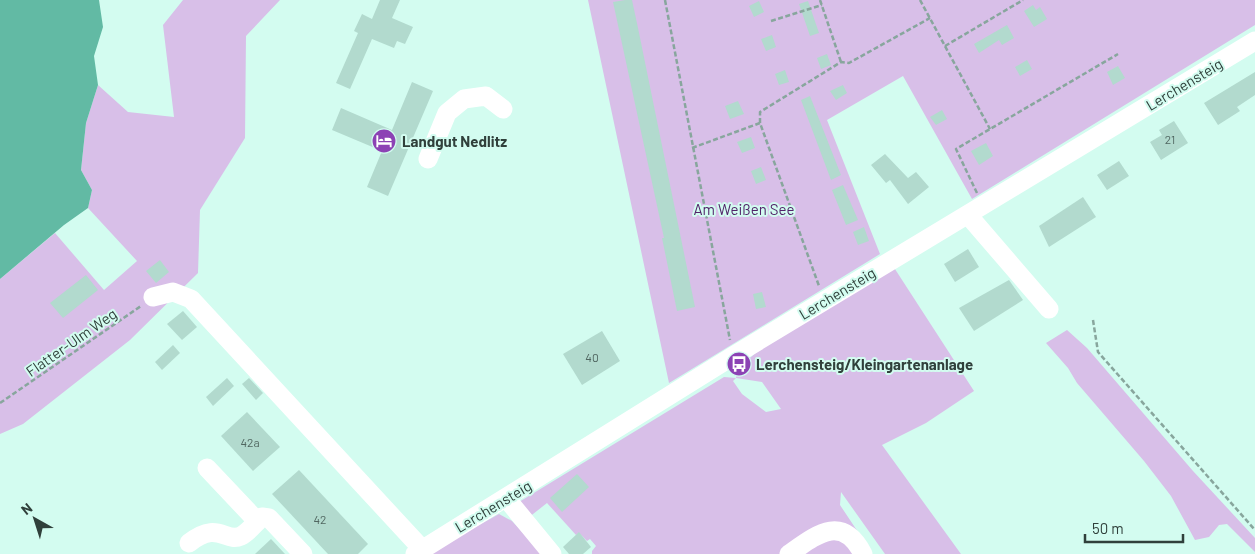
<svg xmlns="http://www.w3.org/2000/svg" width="1255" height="554" viewBox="0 0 1255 554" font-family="Barlow,sans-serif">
<rect width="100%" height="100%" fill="#d3fcf0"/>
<g fill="#d8bfe8" fill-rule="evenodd">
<polygon points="183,0 280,0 246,36 245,138 200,210 198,273 130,340 23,424 0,434 0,279 55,233 104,290 137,261 88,208 92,190 81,170 86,123 98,85 128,112 174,117 163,25"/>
<polygon points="588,0 1255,0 1255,25 972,199 903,76 827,120 880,254 669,383"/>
<path d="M893,266L974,391L926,423L882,445L961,554H885L841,492L840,505L862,538L847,528L782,554H592V551L596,546L590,539L587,541L579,533L576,535L547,503L528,518L519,502L724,377L736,378L737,369L758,351ZM736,378L762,382L781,409L766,412L742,394L733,381Z"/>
<polygon points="1067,330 1087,348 1193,471 1255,538 1255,552 1227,524 1219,525 1209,537 1195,540 1171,496 1144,461 1077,383 1068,368 1046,343"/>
<polygon points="499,514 512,521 543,554 431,554 445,544"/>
<polygon points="838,534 859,554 796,554"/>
</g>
<polygon fill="#62baa4" points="0,0 99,0 103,27 94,56 98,85 86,123 81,170 92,190 88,208 64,225 0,279"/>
<g fill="#b2dace">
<polygon points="380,0 400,0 392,18 413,27 405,44 397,41 394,48 372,39 350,89 336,83 358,33 354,31 362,14 372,19"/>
<polygon points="625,0 632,0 638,28 695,307 677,311 662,238 664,238 613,2"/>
<polygon points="759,1 764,12 754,17 749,6"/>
<polygon points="808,1 819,33 810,36 799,4"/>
<polygon points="1033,5 1036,10 1040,7 1047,19 1034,27 1024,11"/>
<polygon points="1007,25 1014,38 1002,45 999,40 979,53 974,44"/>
<polygon points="772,35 776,47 766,51 761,39"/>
<polygon points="827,54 831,65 821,69 817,58"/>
<polygon points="1027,60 1032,69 1020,76 1015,67"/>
<polygon points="1118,66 1125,78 1113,85 1107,72"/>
<polygon points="785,70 789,82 779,85 775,74"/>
<polygon points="1255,72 1255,95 1237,107 1240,111 1218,125 1204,103"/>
<polygon points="412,82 433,91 388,196 367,187 382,151 332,130 341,108 392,130"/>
<polygon points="843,85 847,93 836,100 830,91"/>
<polygon points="810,96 841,175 831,180 801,100"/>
<polygon points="738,101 744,114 730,119 725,106"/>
<polygon points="942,110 947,119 936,125 930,117"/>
<polygon points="1174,121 1188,143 1161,160 1150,142 1162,135 1159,130"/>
<polygon points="751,137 755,148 742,153 737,142"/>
<polygon points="986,143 993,156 979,165 971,151"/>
<polygon points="885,154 908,178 916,172 929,187 908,204 890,180 886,183 871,165"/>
<polygon points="1119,161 1129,176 1107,190 1097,175"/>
<polygon points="761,167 766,180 756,184 751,171"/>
<polygon points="843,185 858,220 846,225 832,190"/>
<polygon points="1083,197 1096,217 1049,247 1039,226"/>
<polygon points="864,227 869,241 858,245 853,232"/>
<polygon points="968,249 979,267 955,282 944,264"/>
<polygon points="160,260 169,272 156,283 146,271"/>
<polygon points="86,275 98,290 63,318 50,303"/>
<polygon points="1009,280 1023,300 974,331 959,308"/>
<polygon points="762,292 766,307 756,309 753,294"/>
<polygon points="183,311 197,327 182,340 167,324"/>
<polygon points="602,331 620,361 582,385 563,354"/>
<polygon points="173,345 180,353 162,370 155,362"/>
<polygon points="227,378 234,386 213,406 206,397"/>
<polygon points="249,378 263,393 256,400 242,384"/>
<polygon points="247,412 280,447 253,471 221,436"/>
<polygon points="299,470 368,544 358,554 328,554 272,494"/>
<polygon points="577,474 589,487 562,512 550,498"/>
<polygon points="579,532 591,547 583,554 569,554 563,547"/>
<polygon points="271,539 285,554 255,554"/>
</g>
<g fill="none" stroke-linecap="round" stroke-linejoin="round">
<g stroke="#88a69d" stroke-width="2.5" stroke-dasharray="5 2.5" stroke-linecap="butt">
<polyline points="665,0 730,340"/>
<polyline points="820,0 841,62"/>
<polyline points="920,0 990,129"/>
<polyline points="771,21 822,5"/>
<polyline points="945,46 1023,0"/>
<polyline points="760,123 760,112 841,62 849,63 930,18"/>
<polyline points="692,148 760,123 819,286"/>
<polyline points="977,193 956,149 1118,54"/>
<polyline points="1093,320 1098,352 1255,530"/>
<polyline points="0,403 141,306"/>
</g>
<g stroke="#fff" stroke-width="19">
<polyline points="428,159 447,113 464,99 486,96 503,109"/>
<polyline points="968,215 1049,309"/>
<polyline points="153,297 173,292 191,299 422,549"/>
<polyline points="207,468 257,521"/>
<polyline points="506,498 552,554"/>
<path d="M189,543C218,520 225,543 241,536C249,532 255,523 262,517L269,518L303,554"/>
<polyline points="415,554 733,356 1255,41"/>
<path d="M789,554C816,535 842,513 863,554"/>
</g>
</g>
<defs>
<symbol id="hotel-disc" viewBox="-11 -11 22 22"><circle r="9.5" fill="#8c42b4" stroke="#d3fcf0"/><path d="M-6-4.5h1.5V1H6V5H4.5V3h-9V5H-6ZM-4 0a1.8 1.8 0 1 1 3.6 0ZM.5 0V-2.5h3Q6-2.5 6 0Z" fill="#fff"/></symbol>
<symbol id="bus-disc" viewBox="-11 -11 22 22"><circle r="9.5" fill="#8c42b4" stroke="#d3fcf0"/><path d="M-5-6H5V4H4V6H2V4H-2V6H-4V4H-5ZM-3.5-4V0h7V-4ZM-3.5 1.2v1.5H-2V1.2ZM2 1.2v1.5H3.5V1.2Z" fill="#fff"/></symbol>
</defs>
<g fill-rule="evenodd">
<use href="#hotel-disc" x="370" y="127" width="28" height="28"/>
<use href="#bus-disc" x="725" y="350" width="28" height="28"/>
</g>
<g text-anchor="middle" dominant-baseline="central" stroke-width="4" stroke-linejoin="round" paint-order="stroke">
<g font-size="12" fill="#506660">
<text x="1170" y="139">21</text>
<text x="592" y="357">40</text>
<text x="250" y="442">42a</text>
<text x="320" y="519">42</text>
</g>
<g font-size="15" fill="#30403b" stroke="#d3fcf0">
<text transform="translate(1184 84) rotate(-31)">Lerchensteig</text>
<text transform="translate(837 293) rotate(-31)">Lerchensteig</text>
<text transform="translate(71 342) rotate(-35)">Flatter-Ulm Weg</text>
<text transform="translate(493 506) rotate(-31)">Lerchensteig</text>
</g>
<g font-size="15" font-weight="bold" fill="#30403b" stroke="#d3fcf0" text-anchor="start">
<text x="402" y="141">Landgut Nedlitz</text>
<text x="756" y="364">Lerchensteig/Kleingartenanlage</text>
</g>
<g font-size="15" fill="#512369" stroke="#d3fcf0">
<text x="744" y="209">Am Weißen See</text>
</g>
</g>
<g transform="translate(35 519) rotate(321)" stroke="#d3fcf0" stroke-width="4" paint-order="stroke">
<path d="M0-4L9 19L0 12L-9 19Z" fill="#30403b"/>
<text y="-8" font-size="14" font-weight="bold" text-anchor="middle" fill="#30403b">N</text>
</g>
<path d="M1085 534v8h98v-8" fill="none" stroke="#30403b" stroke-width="2.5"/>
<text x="1092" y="534" font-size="15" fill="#30403b" stroke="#d3fcf0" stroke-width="4" paint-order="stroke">50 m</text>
</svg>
